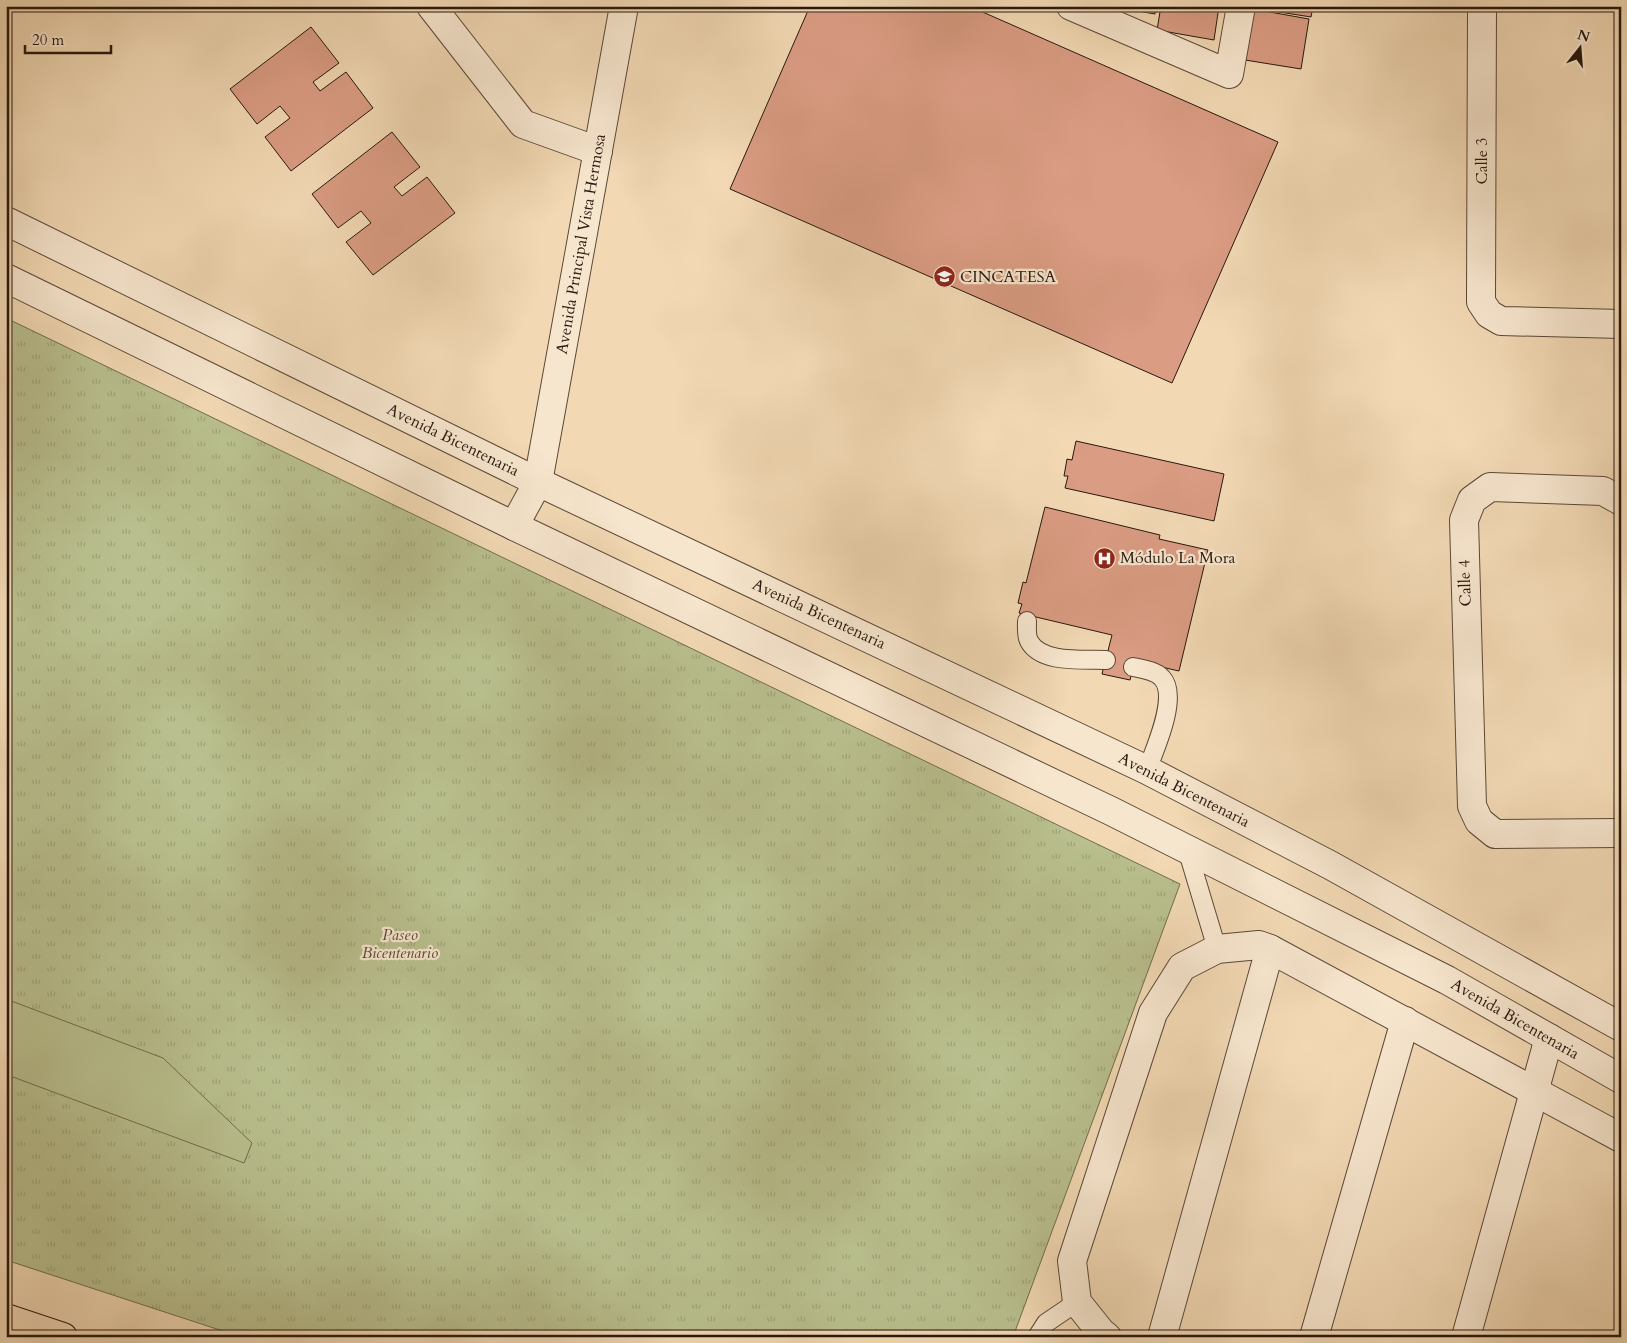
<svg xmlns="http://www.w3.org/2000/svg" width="1627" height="1343" viewBox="0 0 1627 1343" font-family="Cardo,serif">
<defs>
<pattern id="park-tufts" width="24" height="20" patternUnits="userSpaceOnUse" patternTransform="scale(1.25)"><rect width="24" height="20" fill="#b9bf8e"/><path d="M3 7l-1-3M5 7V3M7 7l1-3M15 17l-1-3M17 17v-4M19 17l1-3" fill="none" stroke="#9fa379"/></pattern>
</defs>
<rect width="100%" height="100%" fill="#f2d9b4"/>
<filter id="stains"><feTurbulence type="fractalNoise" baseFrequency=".004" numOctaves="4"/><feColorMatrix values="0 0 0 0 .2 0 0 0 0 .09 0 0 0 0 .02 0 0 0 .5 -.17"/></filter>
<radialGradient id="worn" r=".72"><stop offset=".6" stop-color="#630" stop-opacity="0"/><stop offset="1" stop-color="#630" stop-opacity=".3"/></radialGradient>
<polygon fill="url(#park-tufts)" stroke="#716c4e" points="6,318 1180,884 1013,1337 241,1337 6,1260"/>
<polygon fill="#b9bf8e" stroke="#716c4e" points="6,999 163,1058 252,1143 244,1163 13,1077 6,1093"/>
<g fill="#da9c83" stroke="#29180e">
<polygon points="810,6 969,6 1278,142 1172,383 730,189"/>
<polygon points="1109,6 1156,6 1155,14"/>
<polygon points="1161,6 1219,6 1214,40 1157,30"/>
<polygon points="1254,6 1313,6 1311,17 1254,8"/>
<polygon points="1253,9 1309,19 1301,69 1245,60"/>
<polygon points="311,27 339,63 313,82 320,91 346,72 373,108 291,171 265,137 290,118 280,106 257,124 230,89"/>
<polygon points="392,132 420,167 394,187 402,196 427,177 455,213 373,275 346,242 371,223 361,211 338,228 312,194"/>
<polygon points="1076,441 1224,474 1214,521 1065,488 1068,476 1064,476 1067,459 1072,460"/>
<polygon points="1045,507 1160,535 1159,539 1208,550 1179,671 1135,661 1130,680 1102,674 1112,635 1019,613 1022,604 1018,603 1023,582 1026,583"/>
</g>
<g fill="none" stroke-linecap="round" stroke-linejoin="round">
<defs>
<g id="lane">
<path d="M1027,621C1027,628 1026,635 1029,641C1041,664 1084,659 1106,660"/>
<path d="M1133,667C1143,669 1156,671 1162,678C1179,696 1155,749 1147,770"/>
<polyline points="1187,849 1217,949"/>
<polyline points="1037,1337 1046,1323 1077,1302"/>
</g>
<g id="street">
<polyline points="431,6 523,124 598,151"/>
<polyline points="1071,6 1229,74 1241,6"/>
<polyline points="1482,6 1481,302 1489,314 1501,321 1621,324"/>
<polyline points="6,221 538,482 1147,770 1330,865 1621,1027"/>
<polyline points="6,278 514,526 1111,811 1447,980 1621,1079"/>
<polyline points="1621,501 1603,491 1490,487 1472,500 1464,520 1472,806 1479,821 1495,834 1621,833"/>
<polyline points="514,526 538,482 624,6"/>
<polyline points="1270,949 1621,1138"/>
<polyline points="1107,1337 1101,1332 1077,1302 1072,1261 1153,1013 1182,967 1217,949 1259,945 1270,949 1162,1337"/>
<polyline points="1314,1337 1405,1021"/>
<polyline points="1466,1337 1549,1038"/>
</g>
<polyline id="highway" points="6,1318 63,1337"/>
</defs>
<use href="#lane" stroke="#5b4838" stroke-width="20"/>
<use href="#street" stroke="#5b4838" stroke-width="30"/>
<use href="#highway" stroke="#29180e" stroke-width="30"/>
<use href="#lane" stroke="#f7e6ce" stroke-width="18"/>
<use href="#street" stroke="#f7e6ce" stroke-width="28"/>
<use href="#highway" stroke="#f2d9b4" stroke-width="28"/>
</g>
<defs>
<symbol id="school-disc" viewBox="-11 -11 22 22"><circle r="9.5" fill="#8f2418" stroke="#f7e6ce"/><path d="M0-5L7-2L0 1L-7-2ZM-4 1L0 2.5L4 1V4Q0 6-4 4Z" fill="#fff"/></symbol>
<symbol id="hospital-disc" viewBox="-11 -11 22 22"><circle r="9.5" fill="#8f2418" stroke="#f7e6ce"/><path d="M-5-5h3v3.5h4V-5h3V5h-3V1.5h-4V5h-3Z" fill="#fff"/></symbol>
</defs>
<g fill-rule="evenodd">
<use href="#school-disc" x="932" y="264" width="25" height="25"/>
<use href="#hospital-disc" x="1092" y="546" width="25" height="25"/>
</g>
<g text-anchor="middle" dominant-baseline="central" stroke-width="4.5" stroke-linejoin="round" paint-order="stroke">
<g font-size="16" fill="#29180e" stroke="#f7e6ce">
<text transform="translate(1482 161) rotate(-90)">Calle 3</text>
<text transform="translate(581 244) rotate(-80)">Avenida Principal Vista Hermosa</text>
<text transform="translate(453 440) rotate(26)">Avenida Bicentenaria</text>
<text transform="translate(1465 583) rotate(-92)">Calle 4</text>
<text transform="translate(819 614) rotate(25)">Avenida Bicentenaria</text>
<text transform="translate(1184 790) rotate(27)">Avenida Bicentenaria</text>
<text transform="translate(1515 1019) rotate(30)">Avenida Bicentenaria</text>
</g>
<g font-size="16" fill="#29180e" stroke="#f7e6ce" text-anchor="start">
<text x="960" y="277">CINCATESA</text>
<text x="1120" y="558">Módulo La Mora</text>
</g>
<g font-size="16" font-style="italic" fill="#544a34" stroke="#f7e6ce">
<text x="400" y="935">Paseo<tspan x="400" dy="18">Bicentenario</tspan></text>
</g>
</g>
<rect width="1627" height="1343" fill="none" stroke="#f2d9b4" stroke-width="25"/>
<rect x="8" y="8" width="1612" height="1328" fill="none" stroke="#29180e" stroke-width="2.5"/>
<rect x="12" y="12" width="1602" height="1318" fill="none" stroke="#29180e"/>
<g transform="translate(1580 48) rotate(17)" stroke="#f7e6ce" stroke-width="4" paint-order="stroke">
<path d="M0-4L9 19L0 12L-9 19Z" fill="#29180e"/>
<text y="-8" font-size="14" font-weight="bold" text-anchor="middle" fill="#29180e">N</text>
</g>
<path d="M25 45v8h86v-8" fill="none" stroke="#29180e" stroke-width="2.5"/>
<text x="32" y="45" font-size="15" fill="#29180e" stroke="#f7e6ce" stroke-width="4" paint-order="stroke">20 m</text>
<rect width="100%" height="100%" filter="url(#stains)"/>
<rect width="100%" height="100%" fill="url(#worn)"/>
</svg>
